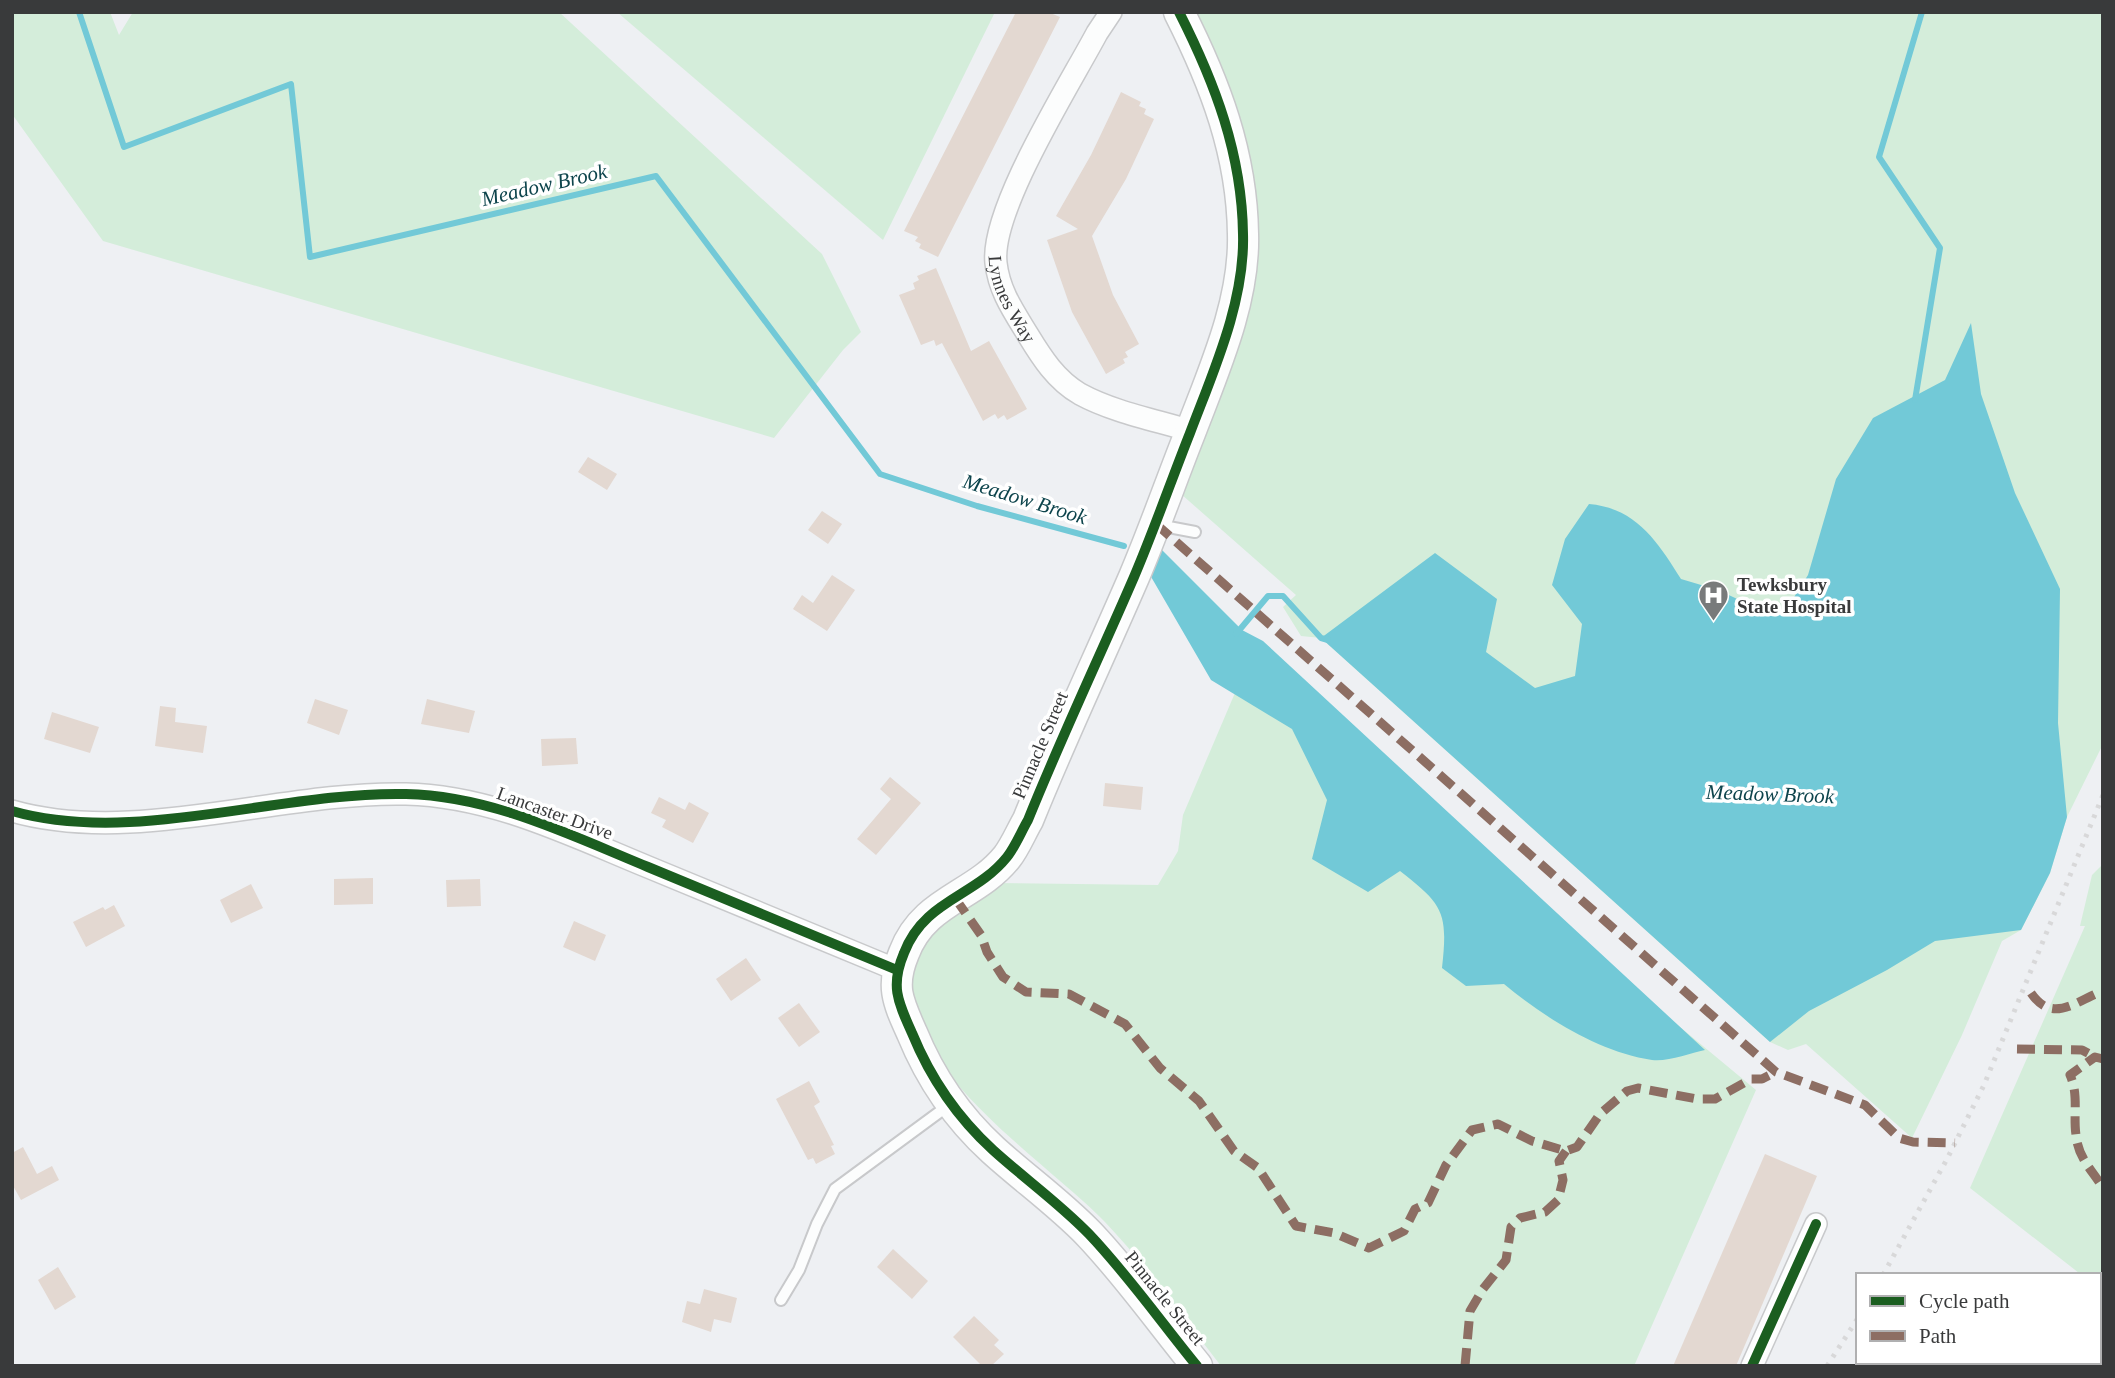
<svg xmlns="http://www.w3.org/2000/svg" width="2115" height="1378" viewBox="0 0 2115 1378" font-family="'Times New Roman',serif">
<rect width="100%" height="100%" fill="#eef0f3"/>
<g fill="#d4edda">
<polygon points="12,12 110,12 119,35 133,12 559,12 822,254 861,332 843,350 774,438 103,241 12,114"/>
<polygon points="617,12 995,12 883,240"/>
<path d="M1196,12H2103V744L2067,817L2050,873L2021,930L2002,941L1962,1035L1912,1138L1806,1044L1788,1050L1770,1042L1321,638L1301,636L1283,607L1296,595L1173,487L1257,221C1256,148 1229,77 1196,12Z"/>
<path d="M1246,667L1756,1090L1634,1366H1221C1183,1317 1147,1266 1104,1221C1046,1161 899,1068 913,974C918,934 961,908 989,883L1158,885L1178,851L1183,815Z"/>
<polygon points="2103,864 2103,1288 2099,1286 2099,1275 2079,1273 1970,1188 2085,926 2080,926 2092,875"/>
</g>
<g fill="#72c9d7">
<path d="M1971,323L1981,394L2015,493L2060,589L2058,723L2067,817L2050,873L2021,930L1935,941L1887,970L1809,1011L1770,1042L1321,638L1435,553L1497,599L1486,652L1535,688L1575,676L1582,624L1552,585L1565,539L1589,504C1636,508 1658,542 1681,579L1718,590L1763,611L1786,610L1808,575L1836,479L1873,418L1945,380Z"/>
<path d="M1160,548L1242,630L1263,641L1705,1050C1690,1053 1668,1062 1652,1060C1599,1052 1545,1018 1504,984L1466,986L1442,968C1448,913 1444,905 1400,871L1368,892L1312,859L1327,800L1292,729L1211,680L1150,575Z"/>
</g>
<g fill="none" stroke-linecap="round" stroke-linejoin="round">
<g stroke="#72c9d7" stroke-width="6">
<polyline points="79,12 124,147 291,84 310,257 656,176 880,474 977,506 1124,546"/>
<polyline points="1915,400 1940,248 1879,157 1922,12"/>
<polyline points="1236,634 1268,596 1283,596 1321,638 1328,640"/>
</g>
</g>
<g fill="#e3d8d1">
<polygon points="1016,12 1048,12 1060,17 938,257 919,248 921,244 915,241 918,237 904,231"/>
<polygon points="1121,92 1141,102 1139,106 1146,109 1144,114 1154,119 1126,179 1092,236 1113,295 1139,344 1125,352 1128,357 1123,359 1125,363 1106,374 1072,312 1047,240 1078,229 1056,216 1091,155"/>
<polygon points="936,268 971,351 989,341 1027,409 1007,420 1004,415 998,419 995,414 983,421 942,343 936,346 934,340 921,345 899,295 915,289 913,283 919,280 917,276"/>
<polygon points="588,457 617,474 607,490 578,472"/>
<polygon points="822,511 842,524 828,544 808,530"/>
<polygon points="832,575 855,590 827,631 793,609 802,595 813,603"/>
<polygon points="315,699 348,710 339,735 307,723"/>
<polygon points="427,699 475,711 469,733 421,724"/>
<polygon points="160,706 176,708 175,722 207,726 203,753 155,746"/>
<polygon points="52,712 99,727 90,753 44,739"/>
<polygon points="576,738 578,764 542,766 541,739"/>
<polygon points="890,777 921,803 876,855 857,839 891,799 880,789"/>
<polygon points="1105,783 1143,787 1141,810 1103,806"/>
<polygon points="659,797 685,810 689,802 709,813 693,843 662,827 666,820 651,813"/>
<polygon points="373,878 373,904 334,905 334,879"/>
<polygon points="480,879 481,906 447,907 446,880"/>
<polygon points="251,884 263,908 231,923 220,900"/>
<polygon points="114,905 125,926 86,947 73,922 103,907 105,910"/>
<polygon points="574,921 606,935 595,961 563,947"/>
<polygon points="746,958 761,980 731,1001 716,979"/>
<polygon points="799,1003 820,1032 799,1047 778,1018"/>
<polygon points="809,1081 820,1102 814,1106 834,1145 831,1146 835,1154 816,1164 813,1158 808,1160 776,1099"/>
<polygon points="23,1147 37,1174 52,1166 59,1180 21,1200 12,1184 12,1153"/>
<polygon points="1765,1154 1817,1176 1736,1366 1673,1366"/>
<polygon points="893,1249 928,1281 912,1299 877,1267"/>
<polygon points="58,1267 76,1297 55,1310 38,1280"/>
<polygon points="704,1289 737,1298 731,1323 714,1319 711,1332 682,1322 687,1301 700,1304"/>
<polygon points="974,1316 999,1340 994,1345 1004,1354 991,1366 982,1366 953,1337"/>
</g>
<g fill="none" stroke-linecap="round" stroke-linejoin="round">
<defs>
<g id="lane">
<polyline points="1158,525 1195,532"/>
<polyline points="781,1300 799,1270 817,1224 835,1189 949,1105"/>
</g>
<g id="street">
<path id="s1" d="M1111,12L1097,33C1070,84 990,210 996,263C999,291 1014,312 1028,335C1042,358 1056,380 1080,394C1113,412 1155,420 1191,431"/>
<path d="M12,811C134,846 280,791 406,794C492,796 570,835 648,867C731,902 814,936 897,970"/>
<polyline points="1752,1366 1816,1224"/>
</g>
<path id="secondary" d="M1179,12C1215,83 1242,154 1243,234C1245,302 1213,372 1190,433C1171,481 1154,530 1134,577C1099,658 1061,738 1028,820C1021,832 1015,847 1007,857C975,897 924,900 904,953C890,986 898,1002 912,1033C930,1077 958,1118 993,1150C1025,1179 1059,1203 1089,1234C1128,1275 1161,1322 1197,1366"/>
</defs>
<use href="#lane" stroke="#c8c9cb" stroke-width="14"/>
<use href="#street" stroke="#c8c9cb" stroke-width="24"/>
<use href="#secondary" stroke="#c8c9cb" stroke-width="33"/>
<use href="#lane" stroke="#fcfdfd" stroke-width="10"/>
<use href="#street" stroke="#fcfdfd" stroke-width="21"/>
<use href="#secondary" stroke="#fcfdfd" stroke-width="30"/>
<g stroke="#d8d8d9" stroke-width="5" stroke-dasharray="3.5 7" stroke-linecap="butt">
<polyline points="1883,1275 1947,1159 1984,1085 2103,795"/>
<polyline points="1827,1366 1858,1318"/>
</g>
<g stroke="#8d6e63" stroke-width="9" stroke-dasharray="18 9" stroke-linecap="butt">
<polyline points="1156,524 1776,1072 1865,1105 1899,1138 1913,1142 1955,1143"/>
<polyline points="955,898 981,935 987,952 1003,977 1026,992 1069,994 1125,1024 1160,1068 1199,1101 1234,1151 1258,1168 1296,1226 1334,1233 1369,1248 1404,1231 1415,1209 1428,1203 1446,1165 1472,1130 1498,1124 1532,1141 1566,1151 1577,1147 1600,1114 1627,1091 1638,1088 1697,1099 1715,1099 1751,1079 1762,1079 1776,1072"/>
<path d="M2031,993C2053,1025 2077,1000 2103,991"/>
<polyline points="2017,1049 2082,1050 2095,1057"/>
<path d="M2103,1059L2095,1057L2070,1075C2079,1095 2073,1115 2076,1135C2078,1158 2092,1170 2103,1188"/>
<polyline points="1465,1366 1470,1311 1483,1289 1506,1260 1511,1227 1520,1218 1545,1212 1558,1200 1563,1180 1559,1161 1566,1151"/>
</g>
<defs>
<g id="cycleway">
<path d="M1179,12C1215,83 1242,154 1243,234C1245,302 1213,372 1190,433C1171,481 1154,530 1134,577C1099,658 1061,738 1028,820C1021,832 1015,847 1007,857C975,897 924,900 904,953C890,986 898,1002 912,1033C930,1077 958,1118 993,1150C1025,1179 1059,1203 1089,1234C1128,1275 1161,1322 1197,1366"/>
<path d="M12,811C134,846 280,791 406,794C492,796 570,835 648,867C731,902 814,936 897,970"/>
<polyline points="1752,1366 1816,1224"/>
</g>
</defs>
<use href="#cycleway" stroke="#fff" stroke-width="15"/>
<use href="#cycleway" stroke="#1b5e20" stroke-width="10"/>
</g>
<defs>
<symbol id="hospital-pin" viewBox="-11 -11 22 30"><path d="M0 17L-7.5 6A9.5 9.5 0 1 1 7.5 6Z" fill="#787a7b" stroke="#fff"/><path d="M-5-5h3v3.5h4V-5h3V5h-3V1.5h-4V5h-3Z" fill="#fff"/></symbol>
</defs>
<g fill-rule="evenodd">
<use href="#hospital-pin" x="1696" y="578" width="35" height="47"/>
</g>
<g text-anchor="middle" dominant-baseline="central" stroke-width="7" stroke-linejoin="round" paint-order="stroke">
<g font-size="19" fill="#393a3b" stroke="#fff">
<text stroke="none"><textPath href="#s1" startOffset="318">Lynnes Way</textPath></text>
<text transform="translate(1040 745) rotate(-67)">Pinnacle Street</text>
<text transform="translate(555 813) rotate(20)">Lancaster Drive</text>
<text transform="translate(1165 1298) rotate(51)">Pinnacle Street</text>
</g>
<g font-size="19" font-weight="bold" fill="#393a3b" stroke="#fff" text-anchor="start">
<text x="1737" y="584">Tewksbury<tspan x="1737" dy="22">State Hospital</tspan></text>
</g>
<g font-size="21" font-style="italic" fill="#0d444c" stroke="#fff">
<text transform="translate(544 185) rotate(-13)">Meadow Brook</text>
<text transform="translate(1025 499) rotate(17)">Meadow Brook</text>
<text transform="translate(1770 794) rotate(2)">Meadow Brook</text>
</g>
</g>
<rect width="2115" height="1378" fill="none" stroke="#393a3b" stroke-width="28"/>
<rect x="1856" y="1273" width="245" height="91" fill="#ffffff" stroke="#b0b0b1" stroke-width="2"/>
<rect x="1870" y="1296" width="35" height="10" fill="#1b5e20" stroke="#b0b0b1" stroke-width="2"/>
<text x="1919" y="1308" font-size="21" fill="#393a3b">Cycle path</text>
<rect x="1870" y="1331" width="35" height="10" fill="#8d6e63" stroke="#b0b0b1" stroke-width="2"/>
<text x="1919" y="1343" font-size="21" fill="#393a3b">Path</text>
</svg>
